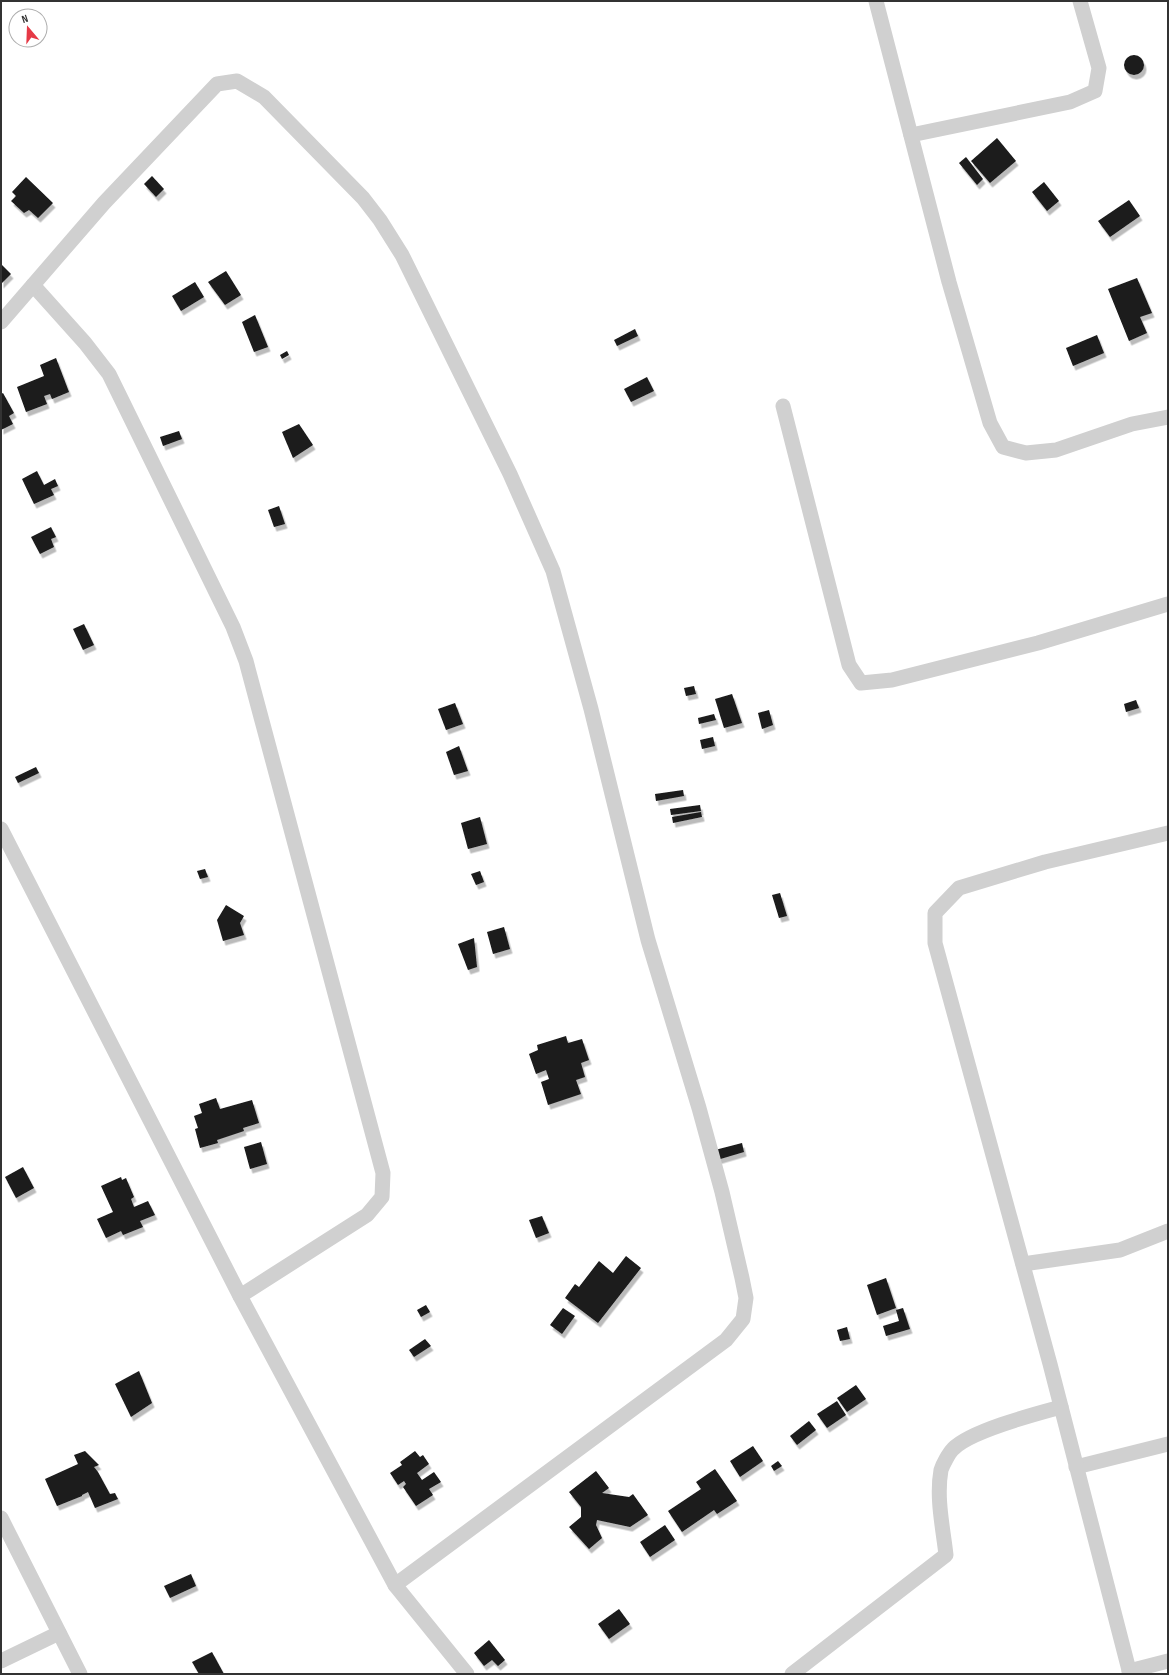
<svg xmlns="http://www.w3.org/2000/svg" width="1169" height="1675" viewBox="0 0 1169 1675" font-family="'Sofia Sans Condensed',sans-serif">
<defs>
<filter id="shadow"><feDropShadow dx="2.5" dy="4.5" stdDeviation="0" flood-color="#0004"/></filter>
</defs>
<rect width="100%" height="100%" fill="#fff"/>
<g fill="#1a1a1a" filter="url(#shadow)">
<circle cx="1134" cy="65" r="10"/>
<polygon points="997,138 1016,161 990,183 971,161"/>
<polygon points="966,157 983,179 977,185 959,163"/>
<polygon points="152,176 164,189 156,197 144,184"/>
<polygon points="26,177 53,203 38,218 29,210 24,213 11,201 16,196 12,192"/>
<polygon points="1044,182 1059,201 1047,211 1032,192"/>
<polygon points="1129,200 1140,216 1110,237 1098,221"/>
<polygon points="1,264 11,274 1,284"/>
<polygon points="226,271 241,295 225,305 208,282"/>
<polygon points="1137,278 1152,313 1140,317 1147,333 1129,341 1108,289"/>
<polygon points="195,282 204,297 181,311 172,296"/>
<polygon points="255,315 268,347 254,352 242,322"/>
<polygon points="635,329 638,336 617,346 614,340"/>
<polygon points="1097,335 1104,353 1073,366 1066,348"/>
<polygon points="287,351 289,355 282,359 280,355"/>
<polygon points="56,358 69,392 52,399 50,394 44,396 47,404 26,412 17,387 44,376 40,365"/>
<polygon points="647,377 654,391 631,402 624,389"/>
<polygon points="3,393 14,413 9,416 13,424 1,430 1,394"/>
<polygon points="299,424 313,445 293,458 282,432"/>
<polygon points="179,431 182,439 163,446 160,437"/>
<polygon points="37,471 44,485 55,479 58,486 51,489 54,495 34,504 22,479"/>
<polygon points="279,506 285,524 274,527 268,510"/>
<polygon points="51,527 56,537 51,539 54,547 40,554 31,537"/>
<polygon points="84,624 94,645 83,650 73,629"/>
<polygon points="694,686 696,694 686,696 684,688"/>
<polygon points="732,694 742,723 724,728 715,699"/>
<polygon points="1136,700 1139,708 1126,712 1124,704"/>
<polygon points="455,703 463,724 446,730 438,709"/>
<polygon points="769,710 773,725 762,729 758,713"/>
<polygon points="714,714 716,720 699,724 698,718"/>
<polygon points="713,737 715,746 702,749 700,740"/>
<polygon points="459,746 468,771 454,775 446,752"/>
<polygon points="36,767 39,773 18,783 15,777"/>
<polygon points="683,790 684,796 656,801 655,794"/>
<polygon points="700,805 701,811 671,815 670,809"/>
<polygon points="701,812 702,817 673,823 672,817"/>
<polygon points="480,817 487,844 468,849 461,823"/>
<polygon points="205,869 208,877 200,879 197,871"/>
<polygon points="480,871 484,882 476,885 471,874"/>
<polygon points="780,893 787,916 779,918 772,895"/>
<polygon points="226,905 244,916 240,923 244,935 223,941 217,920"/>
<polygon points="504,927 510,949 493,954 487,932"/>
<polygon points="474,938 477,967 468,970 458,944"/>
<polygon points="566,1036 568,1043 582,1039 589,1060 581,1063 585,1077 576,1080 581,1094 548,1105 541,1082 549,1079 546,1070 536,1074 529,1054 538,1050 537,1045"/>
<polygon points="216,1098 220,1109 252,1100 259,1123 243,1128 244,1131 217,1140 218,1143 200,1148 195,1129 198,1128 194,1116 202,1113 199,1104"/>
<polygon points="261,1142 267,1164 250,1169 244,1147"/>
<polygon points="742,1143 744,1152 717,1160 715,1150"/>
<polygon points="23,1167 34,1188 16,1198 5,1177"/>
<polygon points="121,1177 122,1180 126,1178 134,1197 131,1199 134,1207 148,1201 155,1215 140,1221 143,1227 123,1235 121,1231 106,1238 97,1219 113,1212 101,1186"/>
<polygon points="542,1216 549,1233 536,1238 529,1220"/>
<polygon points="626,1256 641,1268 598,1323 565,1298 575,1284 579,1287 599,1261 613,1273"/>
<polygon points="886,1278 896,1308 877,1315 867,1285"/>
<polygon points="426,1305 430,1312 421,1317 417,1310"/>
<polygon points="563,1308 575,1316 562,1334 550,1325"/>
<polygon points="903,1308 910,1329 886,1336 883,1326 899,1321 896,1310"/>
<polygon points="847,1327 850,1339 840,1341 837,1330"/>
<polygon points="425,1339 431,1346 414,1357 409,1350"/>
<polygon points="139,1371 152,1403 131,1417 115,1384"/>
<polygon points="856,1385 866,1399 847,1412 837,1398"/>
<polygon points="837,1401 846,1415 827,1428 817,1414"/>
<polygon points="809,1421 816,1430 797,1445 790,1436"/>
<polygon points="753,1446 763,1461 740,1477 730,1461"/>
<polygon points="85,1451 99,1465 94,1467 98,1472 110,1494 115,1493 118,1499 95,1508 88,1492 82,1495 82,1496 57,1506 45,1479 78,1464 74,1455"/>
<polygon points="415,1451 420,1457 423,1455 429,1464 417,1473 422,1480 434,1472 441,1482 429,1489 433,1495 416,1506 403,1487 406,1484 404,1481 398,1485 390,1473 402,1465 400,1462"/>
<polygon points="778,1461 782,1466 774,1471 771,1466"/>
<polygon points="715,1469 737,1501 717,1514 714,1510 682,1532 668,1511 701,1489 696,1482"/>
<polygon points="596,1471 609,1488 602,1493 629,1497 633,1494 648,1515 630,1527 597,1520 596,1525 602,1538 589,1549 569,1527 581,1517 581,1507 569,1492"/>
<polygon points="665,1525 675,1540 650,1557 640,1542"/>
<polygon points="191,1574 196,1586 170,1598 164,1586"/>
<polygon points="619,1609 630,1624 609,1639 598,1624"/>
<polygon points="489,1640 505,1660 498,1666 492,1660 484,1666 474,1653"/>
<polygon points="212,1652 224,1674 199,1674 192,1662"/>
</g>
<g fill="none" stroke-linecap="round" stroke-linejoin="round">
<g stroke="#d0d0d0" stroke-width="15">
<polyline points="876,1 949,282 990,423 1003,447 1026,453 1056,450 1132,424 1168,417"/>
<polyline points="911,135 1070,102 1095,91 1099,68 1080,1"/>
<polyline points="33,285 85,343 109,374 233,627 246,661 383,1173 382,1197 367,1215 240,1296"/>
<polyline points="1,322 104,203 217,84 237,81 264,97 363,198 380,220 402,255 510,474 553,571 591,709 648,940 699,1108 722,1192 742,1278 746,1298 743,1319 726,1340 395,1585"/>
<polyline points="783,406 849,665 861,683 892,680 1038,643 1168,604"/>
<polyline points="1,829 240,1296 373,1544 395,1585 467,1674"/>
<polyline points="1023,1264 1120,1250 1168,1231"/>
<polyline points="1076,1467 1168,1444"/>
<polyline points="1,1518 80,1674"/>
<polyline points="1,1661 59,1633"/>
<polyline points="1129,1671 1168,1661"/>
<path d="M792,1674L946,1555C943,1528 936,1498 941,1470C943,1464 949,1453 953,1449C970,1431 1035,1414 1061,1407"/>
<polyline points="1130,1674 1050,1364 935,943 935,913 959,888 1045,862 1168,833"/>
</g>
</g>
<rect width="1169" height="1675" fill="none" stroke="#333333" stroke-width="4"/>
<g transform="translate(28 28) rotate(341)"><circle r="19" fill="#ffffff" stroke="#adadad"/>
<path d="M0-3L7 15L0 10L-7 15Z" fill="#e63946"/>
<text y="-6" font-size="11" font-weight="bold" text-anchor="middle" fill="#333333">N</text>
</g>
</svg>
